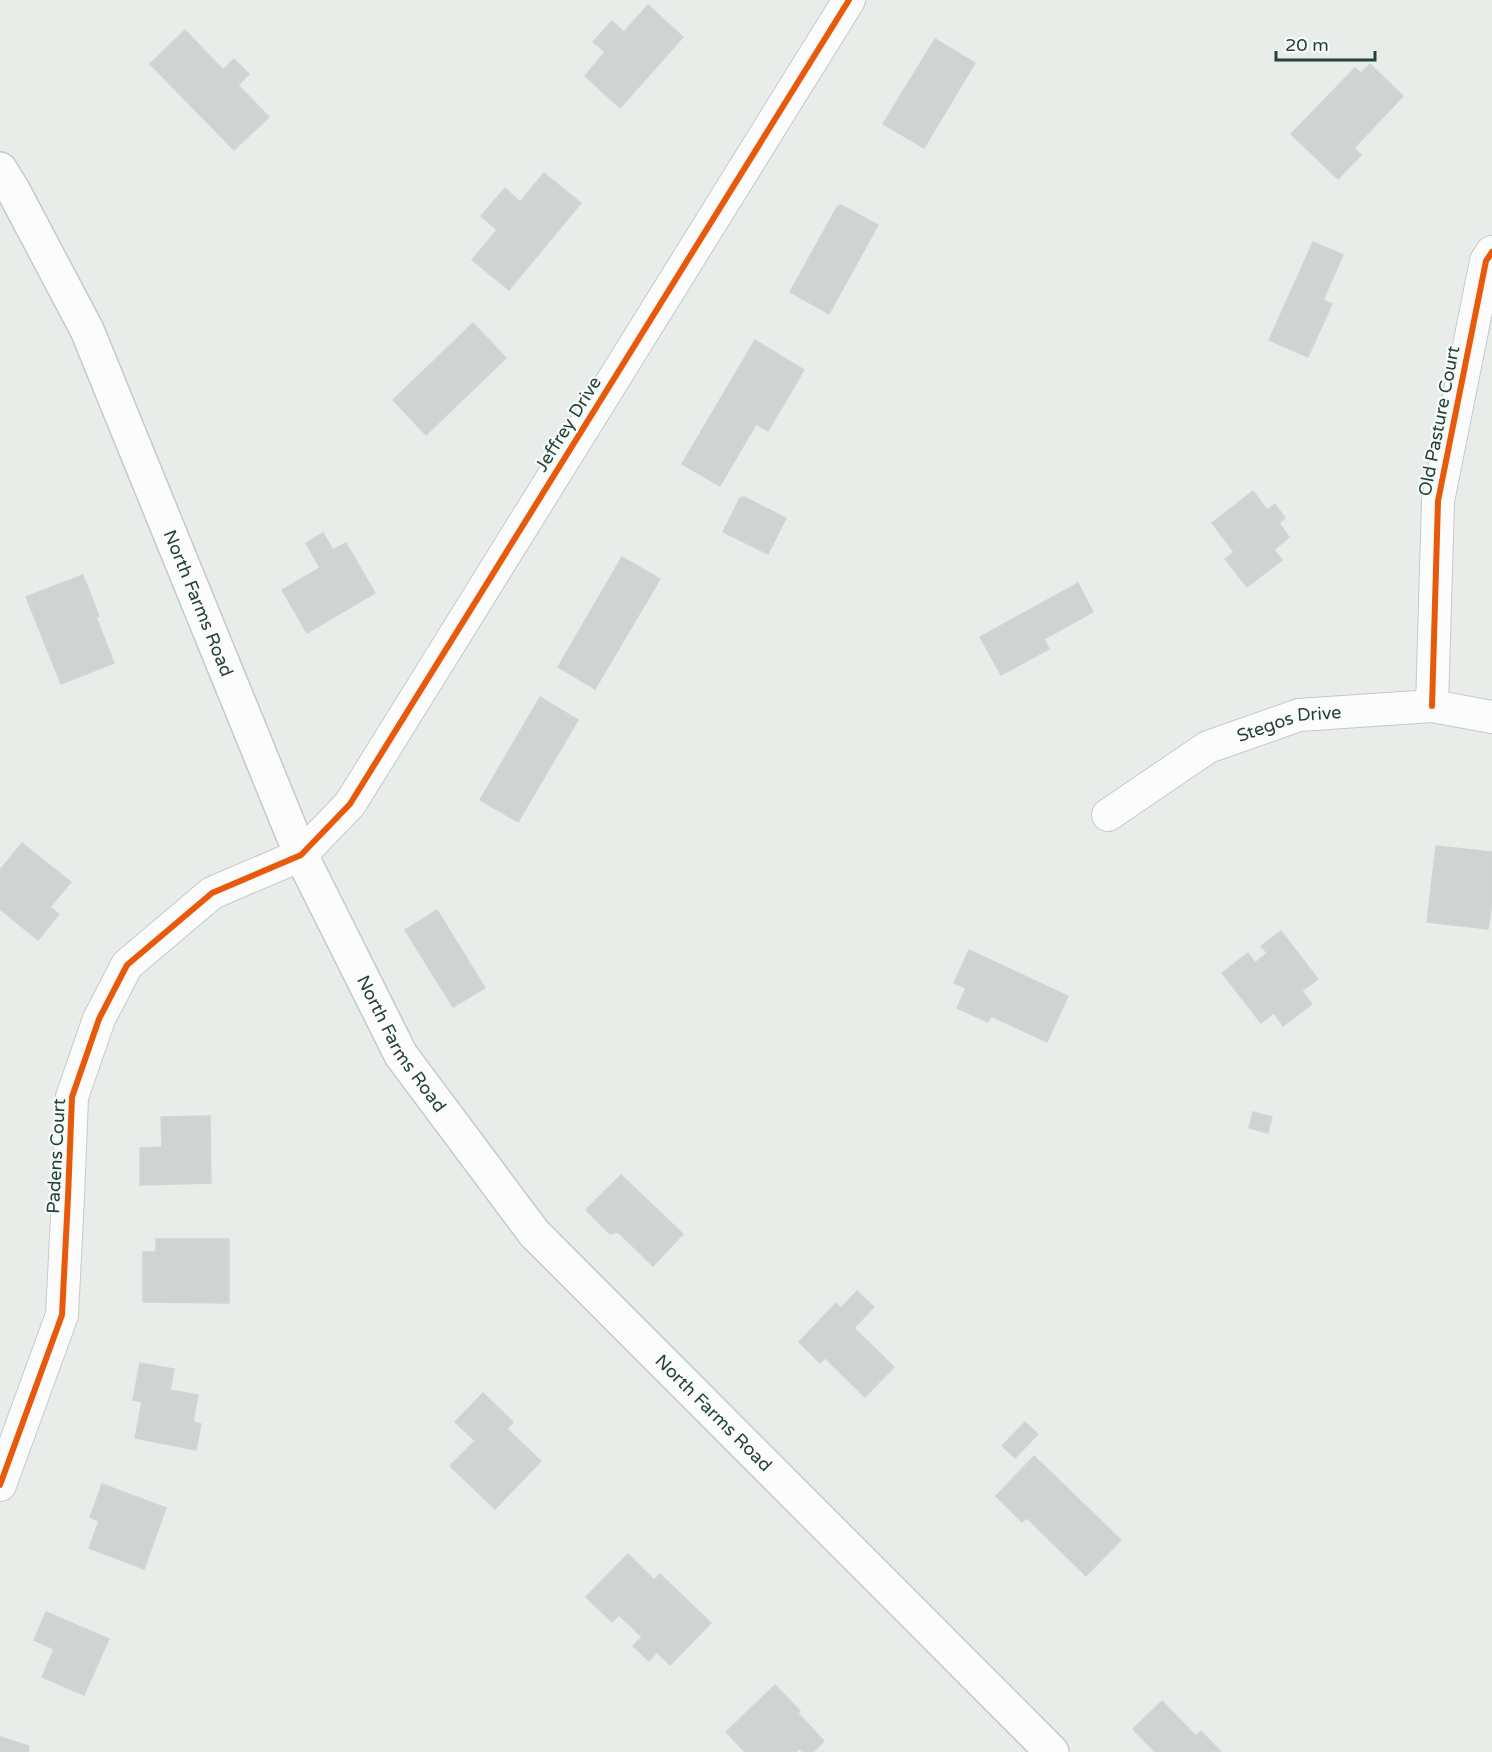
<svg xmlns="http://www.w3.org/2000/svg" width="1492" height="1752" viewBox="0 0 1492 1752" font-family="'Varela Round',sans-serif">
<rect width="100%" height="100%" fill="#e8edea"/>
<g fill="#cfd4d2" stroke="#d1d6d3" stroke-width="1.5">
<polygon points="648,5 683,37 620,108 585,76 605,52 593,42 612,21 624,32"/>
<polygon points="185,30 223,70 234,59 249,74 238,85 269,117 234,150 150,64"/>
<polygon points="935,39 975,63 924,148 883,124"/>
<polygon points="1370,64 1403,96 1354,148 1361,155 1338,179 1291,134 1355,68 1361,73"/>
<polygon points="544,173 581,203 509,290 472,260 497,230 481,216 505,188 520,202"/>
<polygon points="841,205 878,225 829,314 790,292 837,207"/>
<polygon points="1313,242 1343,255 1323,300 1332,304 1308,357 1269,340"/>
<polygon points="473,323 506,358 426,435 393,400"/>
<polygon points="755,340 804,370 768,431 756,424 720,486 682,464"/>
<polygon points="1253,491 1267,510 1275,504 1285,518 1279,523 1289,537 1274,550 1282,560 1247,587 1225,559 1234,552 1212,523"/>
<polygon points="744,497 786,518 768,554 723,532 740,498"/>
<polygon points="323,533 333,550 346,543 375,593 307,633 282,590 320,568 306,543"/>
<polygon points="622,557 660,579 595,689 558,667"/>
<polygon points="83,575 99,616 96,617 114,663 61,684 26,597"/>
<polygon points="1078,583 1093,612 1044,639 1049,649 1001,675 980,637"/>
<polygon points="540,697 578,720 518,822 480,800"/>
<polygon points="22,843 71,882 50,907 59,914 38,940 0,909 0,870"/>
<polygon points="1436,846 1492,852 1492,903 1488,929 1427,922"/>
<polygon points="437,910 485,988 453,1007 405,930"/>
<polygon points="1281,931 1318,979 1302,991 1312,1004 1283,1026 1274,1013 1261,1023 1222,973 1248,953 1255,963 1267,953 1261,946"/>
<polygon points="969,950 1068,996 1047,1042 991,1016 988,1022 957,1008 966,988 954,983"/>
<polygon points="1253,1112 1272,1117 1268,1133 1249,1128"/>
<polygon points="210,1116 211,1183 140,1185 140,1148 162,1147 161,1117"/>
<polygon points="621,1175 683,1234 653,1266 618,1232 610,1234 586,1210"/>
<polygon points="156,1239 229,1239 229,1303 143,1302 143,1252 156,1252"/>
<polygon points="857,1291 874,1307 854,1328 894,1367 865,1397 825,1358 820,1363 799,1342 836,1303 841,1308"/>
<polygon points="140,1363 174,1369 170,1390 198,1395 193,1422 201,1424 196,1450 135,1438 142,1402 133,1400"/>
<polygon points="483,1393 513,1422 507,1429 541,1461 495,1509 450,1466 475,1441 455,1422"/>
<polygon points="1025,1422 1038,1434 1015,1458 1002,1446"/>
<polygon points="1034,1456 1121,1540 1086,1576 1027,1518 1022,1522 996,1496"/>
<polygon points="102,1484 166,1508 144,1569 89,1548 99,1521 90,1517"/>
<polygon points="628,1554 654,1580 660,1574 711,1623 670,1665 657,1652 649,1661 633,1646 642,1637 619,1615 612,1622 586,1597"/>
<polygon points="46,1612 109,1639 84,1695 42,1677 54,1649 34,1640"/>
<polygon points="775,1685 800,1711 798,1713 824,1741 813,1752 803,1752 799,1749 796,1752 745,1752 726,1732"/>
<polygon points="1162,1701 1196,1736 1201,1731 1221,1752 1155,1752 1133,1729"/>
<polygon points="0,1737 29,1746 28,1752 0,1752"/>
</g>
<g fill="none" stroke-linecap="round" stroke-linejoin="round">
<defs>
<g id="minor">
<polyline points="1432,706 1438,501 1486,261 1492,252"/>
<path id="s1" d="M1108,815L1208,747L1299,715L1432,706L1492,717"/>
<polyline points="0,1485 62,1315 68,1197 72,1097 99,1019 127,965 212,893 301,855 350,804 849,0"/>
</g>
<g id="secondary">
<path id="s2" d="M0,169L13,190L87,330L301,855L401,1055L534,1233L1052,1752"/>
</g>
</defs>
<use href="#minor" stroke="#c5cac7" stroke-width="34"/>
<use href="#secondary" stroke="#c3cbc7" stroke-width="36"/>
<use href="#minor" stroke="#fcfcfc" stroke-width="32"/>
<use href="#secondary" stroke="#fcfcfc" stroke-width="33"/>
<defs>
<g id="cycleway">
<polyline points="1432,706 1438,501 1486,261 1492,252"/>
<polyline points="0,1485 62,1315 68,1197 72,1097 99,1019 127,965 212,893 301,855 350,804 849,0"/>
</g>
</defs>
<use href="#cycleway" stroke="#f7fbf9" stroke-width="10"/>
<use href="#cycleway" stroke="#e8590c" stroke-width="6"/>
</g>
<g text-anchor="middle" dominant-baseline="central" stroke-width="4.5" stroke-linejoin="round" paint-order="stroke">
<g font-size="18" fill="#244238" stroke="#f7fbf9">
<text transform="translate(1439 421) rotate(-79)">Old Pasture Court</text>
<text transform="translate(568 424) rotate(-58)">Jeffrey Drive</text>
<text stroke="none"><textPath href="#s2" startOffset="478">North Farms Road</textPath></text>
<text stroke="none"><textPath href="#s1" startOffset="206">Stegos Drive</textPath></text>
<text stroke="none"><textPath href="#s2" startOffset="964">North Farms Road</textPath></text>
<text transform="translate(56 1156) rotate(-87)">Padens Court</text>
<text stroke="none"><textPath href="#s2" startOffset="1450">North Farms Road</textPath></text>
</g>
</g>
<path d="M1276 51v9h99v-9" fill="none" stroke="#244238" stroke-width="3"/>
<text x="1285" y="51" font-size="18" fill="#244238" stroke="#f7fbf9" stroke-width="4.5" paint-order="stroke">20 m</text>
</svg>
